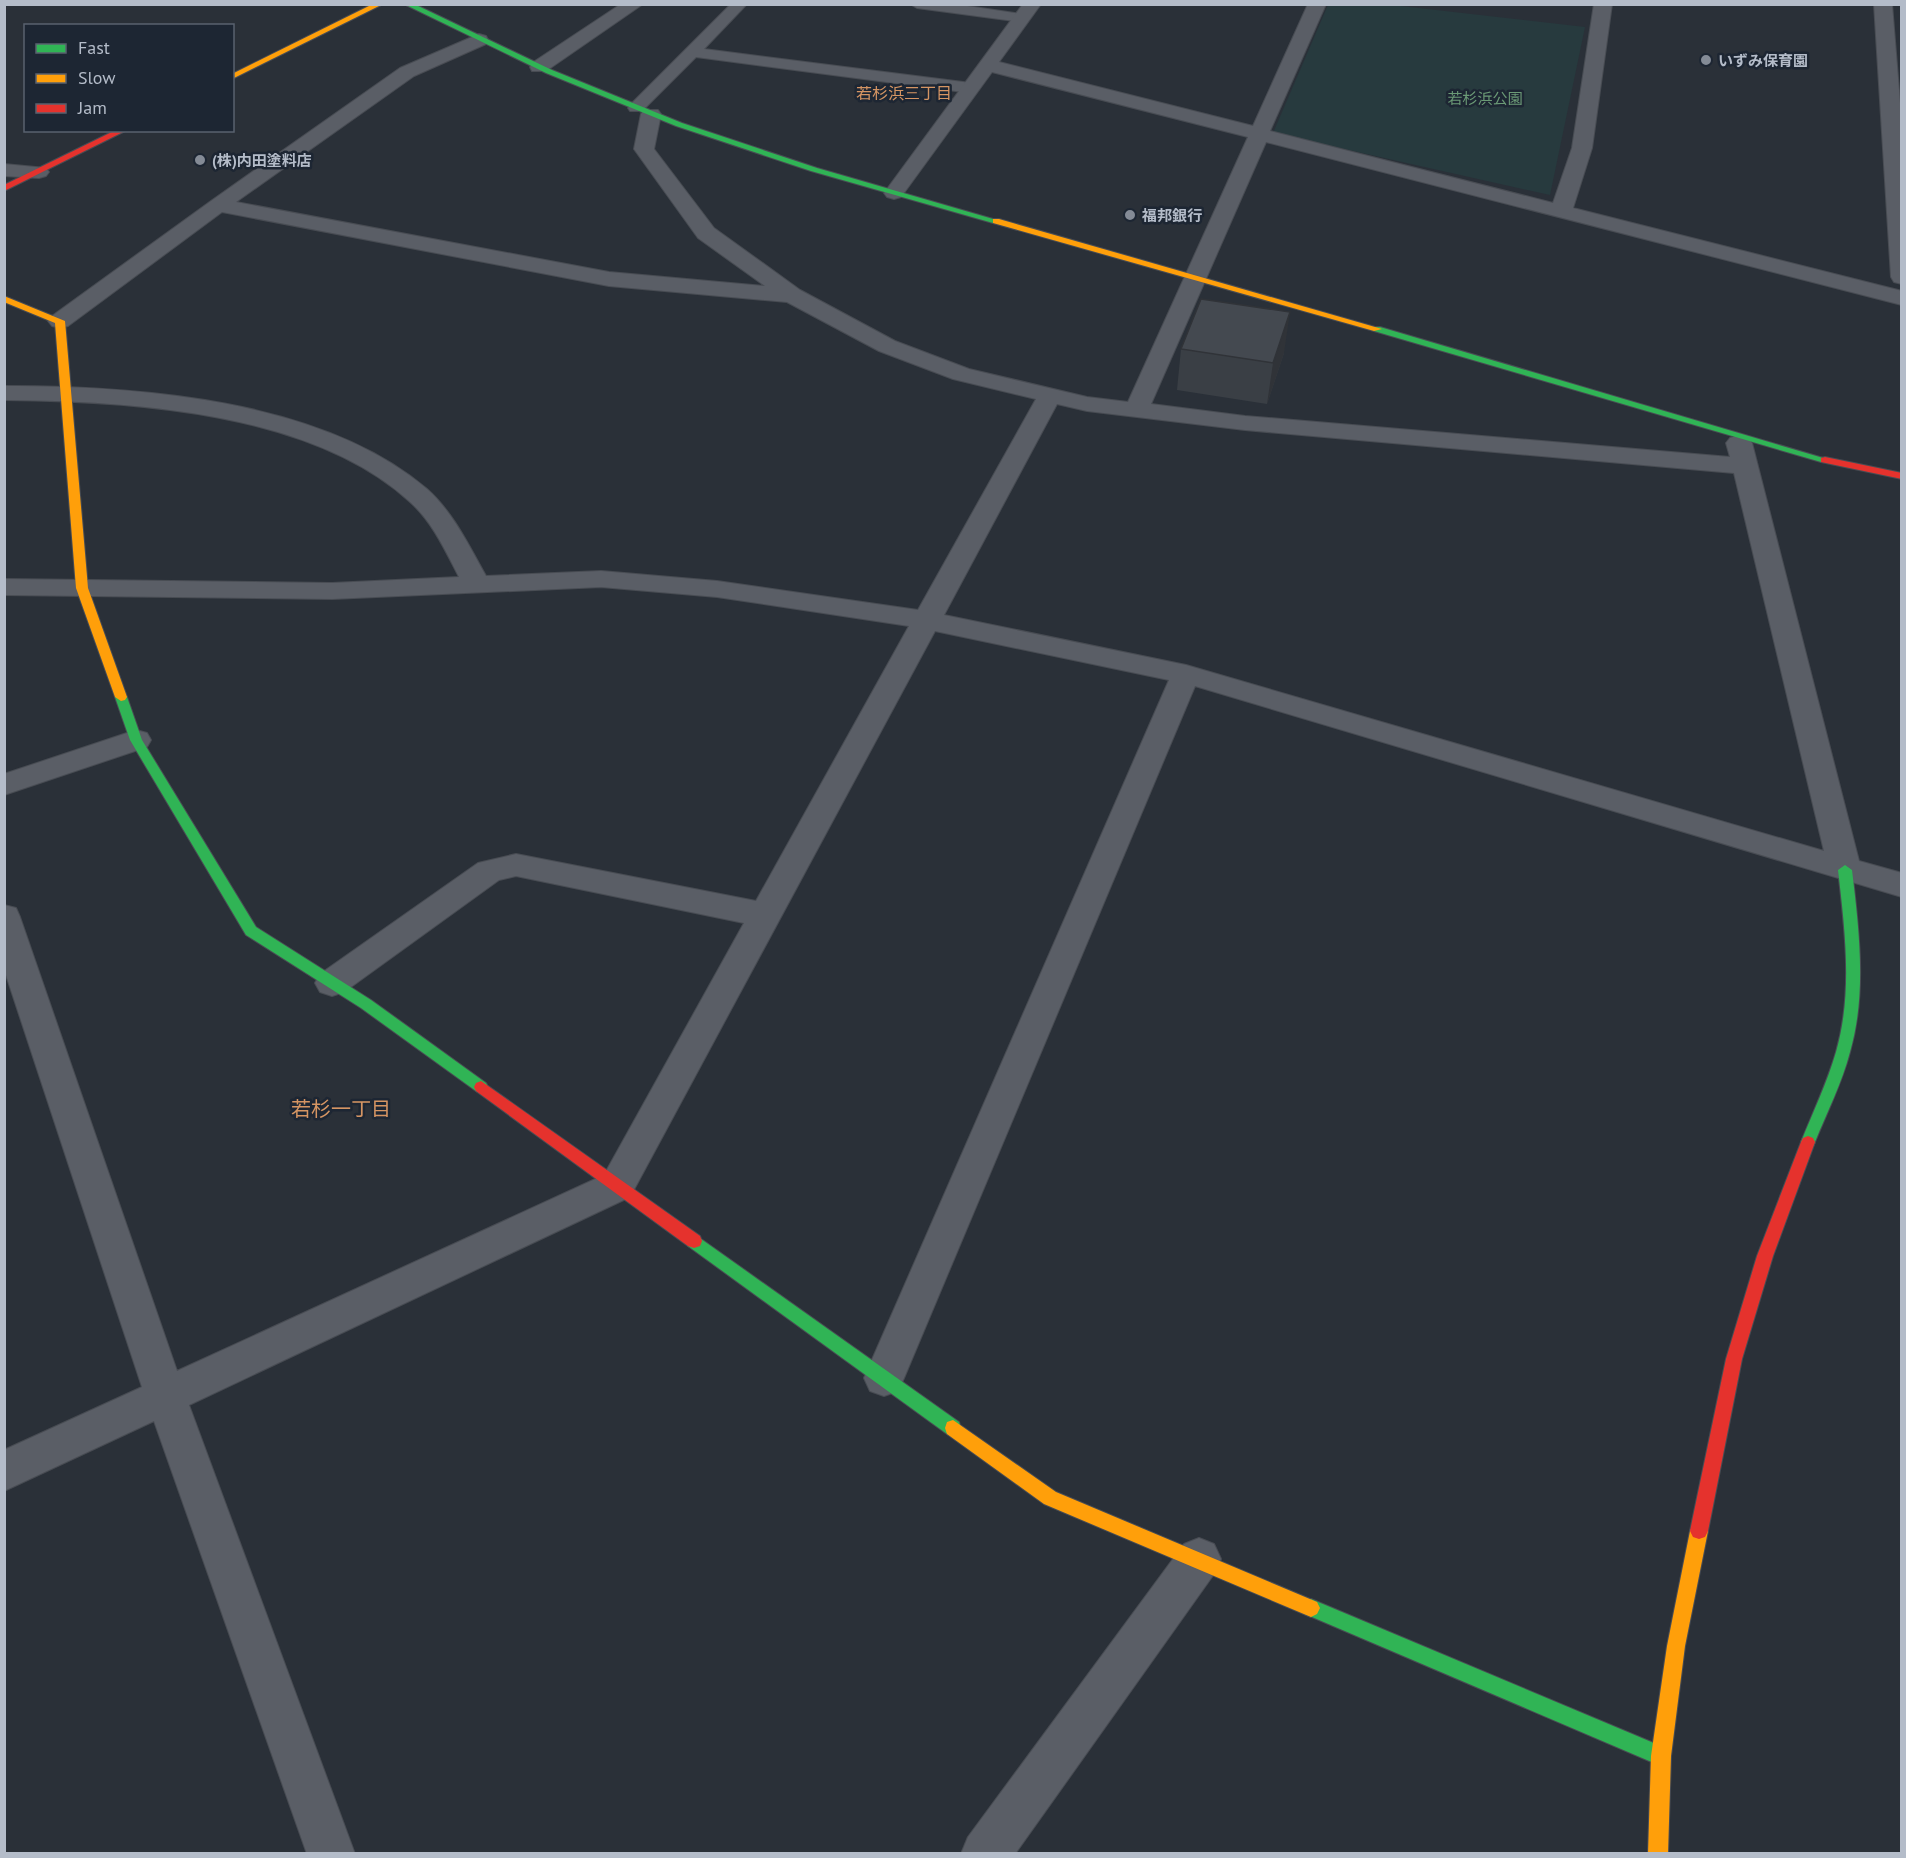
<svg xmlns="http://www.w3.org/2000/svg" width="1906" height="1858" viewBox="0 0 1906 1858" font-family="'PT Sans','Noto Sans JP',sans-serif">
<rect width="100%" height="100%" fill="#2a3038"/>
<polygon fill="#273a3e" points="1328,5 1392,5 1585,27 1550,195 1273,133"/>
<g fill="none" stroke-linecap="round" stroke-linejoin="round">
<defs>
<g id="lane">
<polygon points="731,4 747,4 704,49 971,83 979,88 971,93 696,57 642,111 630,111 628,108 630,105"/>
<polygon points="910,4 954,4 1022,14 1029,18 1022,22 917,8"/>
</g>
<g id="street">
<polygon points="621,4 643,4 546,71 532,71 530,67 532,63"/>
<path d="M1023,4H1041L999,62L1253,126L1308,4H1326L1270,131L1553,203L1572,148L1594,4H1612L1592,148L1573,208L1902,291V305L1266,142L1151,404L1245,416L1730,457L1726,443L1730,438L1739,435L1748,438L1752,443L1859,861L1902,873V897L1195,686L904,1378L898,1391L884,1396L870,1391L864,1378L1169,680L935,631L630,1197L189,1405L355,1854H307L154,1421L4,1491V1450L142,1387L4,969V905L16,908L20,917L177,1371L604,1175L744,923L516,876L499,880L344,992L332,996L320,992L315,983L320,974L478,863L516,854L756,901L909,626L717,597L601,587L332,599L4,595V579L332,583L459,577C445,550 432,521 409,501C311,412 131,401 4,400V386C137,386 322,399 427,489C453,512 469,546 486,576L601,571L717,581L918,610L1036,399L953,379L879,351L787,302L609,286L222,212L68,326L60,328L52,326L48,321L52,316L211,201L400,68L479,34L486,36L488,40L486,44L414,76L236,202L609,272L765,286L698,238L634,149L641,114L644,110H658L661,114L654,149L714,228L800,290L895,341L969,369L1087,397L1128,402L1248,137L992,72L901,197L894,199L887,197L884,193L887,189ZM1057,404L1087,411L1245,430L1734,473L1824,851L1186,665L944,615Z"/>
<polygon points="1874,4 1892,4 1902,127 1902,284 1894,282 1891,277"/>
<polygon points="4,164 46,168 49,172 46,176 39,178 4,176"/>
<polygon points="136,730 147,733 151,740 147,747 4,795 4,774"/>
<polygon points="1199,1538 1214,1544 1221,1559 1214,1574 1015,1854 961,1854 968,1837 1184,1544"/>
</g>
<g id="fast">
<polygon points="404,4 414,4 552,70 682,123 817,168 1000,221 993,223 811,171 676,126 546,73"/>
<polygon points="1374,327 1380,327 1830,460 1829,462 1821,462 1374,331"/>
<polygon points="121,693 127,697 142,740 256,927 371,1000 486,1083 488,1087 486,1091 481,1093 476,1091 361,1008 246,935 130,740 115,697"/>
<path d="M1845,865L1852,870C1859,930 1867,993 1850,1052C1842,1083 1827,1112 1815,1142L1813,1146L1808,1148L1803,1146L1801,1142C1813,1112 1827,1083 1836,1052C1853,993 1845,930 1838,870Z"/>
<polygon points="694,1234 959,1422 961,1428 959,1434 953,1436 947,1434 688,1246 686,1241 688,1236"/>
<polygon points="1311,1599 1668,1749 1671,1756 1668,1763 1661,1766 1305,1614 1302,1608 1305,1602"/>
</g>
<g id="slow">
<polygon points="373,4 383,4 232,79 232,74"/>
<polygon points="993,219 999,219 1382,329 1374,331 993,223"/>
<polygon points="4,296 65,321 88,588 127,697 125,700 121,701 115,697 76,588 55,323 4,302"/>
<polygon points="953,1420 1056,1492 1317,1602 1320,1608 1317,1614 1311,1617 1044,1504 947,1434 945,1428 947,1422"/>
<polygon points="1699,1523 1705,1525 1708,1531 1685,1646 1671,1756 1668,1854 1648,1854 1651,1756 1667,1646 1690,1531 1693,1525"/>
</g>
<g id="jam">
<polygon points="116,130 127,130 4,191 4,185"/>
<polygon points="1825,457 1902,473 1902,479 1821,462 1821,458"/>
<polygon points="481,1081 700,1236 702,1241 700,1246 694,1248 688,1246 476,1091 474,1087 476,1083"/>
<polygon points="1808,1136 1813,1138 1815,1142 1773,1256 1742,1359 1708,1531 1705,1537 1699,1539 1693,1537 1690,1531 1726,1359 1757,1256 1801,1142 1803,1138"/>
</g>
</defs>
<use href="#lane" stroke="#484c53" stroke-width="2"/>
<use href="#street" stroke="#484c53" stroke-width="2"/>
<use href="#fast" stroke="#484c53" stroke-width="2"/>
<use href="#slow" stroke="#484c53" stroke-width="2"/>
<use href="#jam" stroke="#484c53" stroke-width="2"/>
<use href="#lane" fill="#5a5e66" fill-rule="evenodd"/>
<use href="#street" fill="#5a5e66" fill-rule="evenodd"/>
<use href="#fast" fill="#30b455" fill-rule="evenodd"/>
<use href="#slow" fill="#ff9f0a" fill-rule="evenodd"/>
<use href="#jam" fill="#e5322d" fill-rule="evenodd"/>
</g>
<polygon fill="#3a3f45" points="1181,349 1284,353 1267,404 1177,390"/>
<polygon fill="#303338" points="1290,312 1284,353 1267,404 1273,363"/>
<polygon fill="#444950" stroke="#303338" stroke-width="1.5" points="1201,299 1290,312 1273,363 1181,349"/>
<g fill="#848b96" stroke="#1d2633" stroke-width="2">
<circle cx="1706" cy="60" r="6"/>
<circle cx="200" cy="160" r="6"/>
<circle cx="1130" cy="215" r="6"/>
</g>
<g text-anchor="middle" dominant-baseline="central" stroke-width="5" stroke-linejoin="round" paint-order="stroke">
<g font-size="15" font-weight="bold" fill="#b4bcc9" stroke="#1d2633" text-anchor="start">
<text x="1718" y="60">いずみ保育園</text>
<text x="212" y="160">(株)内田塗料店</text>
<text x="1142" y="215">福邦銀行</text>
</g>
<g font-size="15" fill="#6b9a76" stroke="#1d2633">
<text x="1485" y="98">若杉浜公園</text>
</g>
<g font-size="16" fill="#d59563" stroke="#1d2633">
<text x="904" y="93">若杉浜三丁目</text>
</g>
<g font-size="20" fill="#d59563" stroke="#1d2633">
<text x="341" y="1109">若杉一丁目</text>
</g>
</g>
<rect width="1906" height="1858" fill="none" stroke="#b4bcc9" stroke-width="12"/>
<rect x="24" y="24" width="210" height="108" fill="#1d2633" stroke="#59626f" stroke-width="1.5"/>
<rect x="36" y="44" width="30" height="9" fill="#30b455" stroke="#59626f" stroke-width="1.5"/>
<text x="78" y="54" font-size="18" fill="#b4bcc9">Fast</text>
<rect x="36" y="74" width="30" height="9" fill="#ff9f0a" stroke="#59626f" stroke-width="1.5"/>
<text x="78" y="84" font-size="18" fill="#b4bcc9">Slow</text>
<rect x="36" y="104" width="30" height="9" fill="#e5322d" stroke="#59626f" stroke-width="1.5"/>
<text x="78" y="114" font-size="18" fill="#b4bcc9">Jam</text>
</svg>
